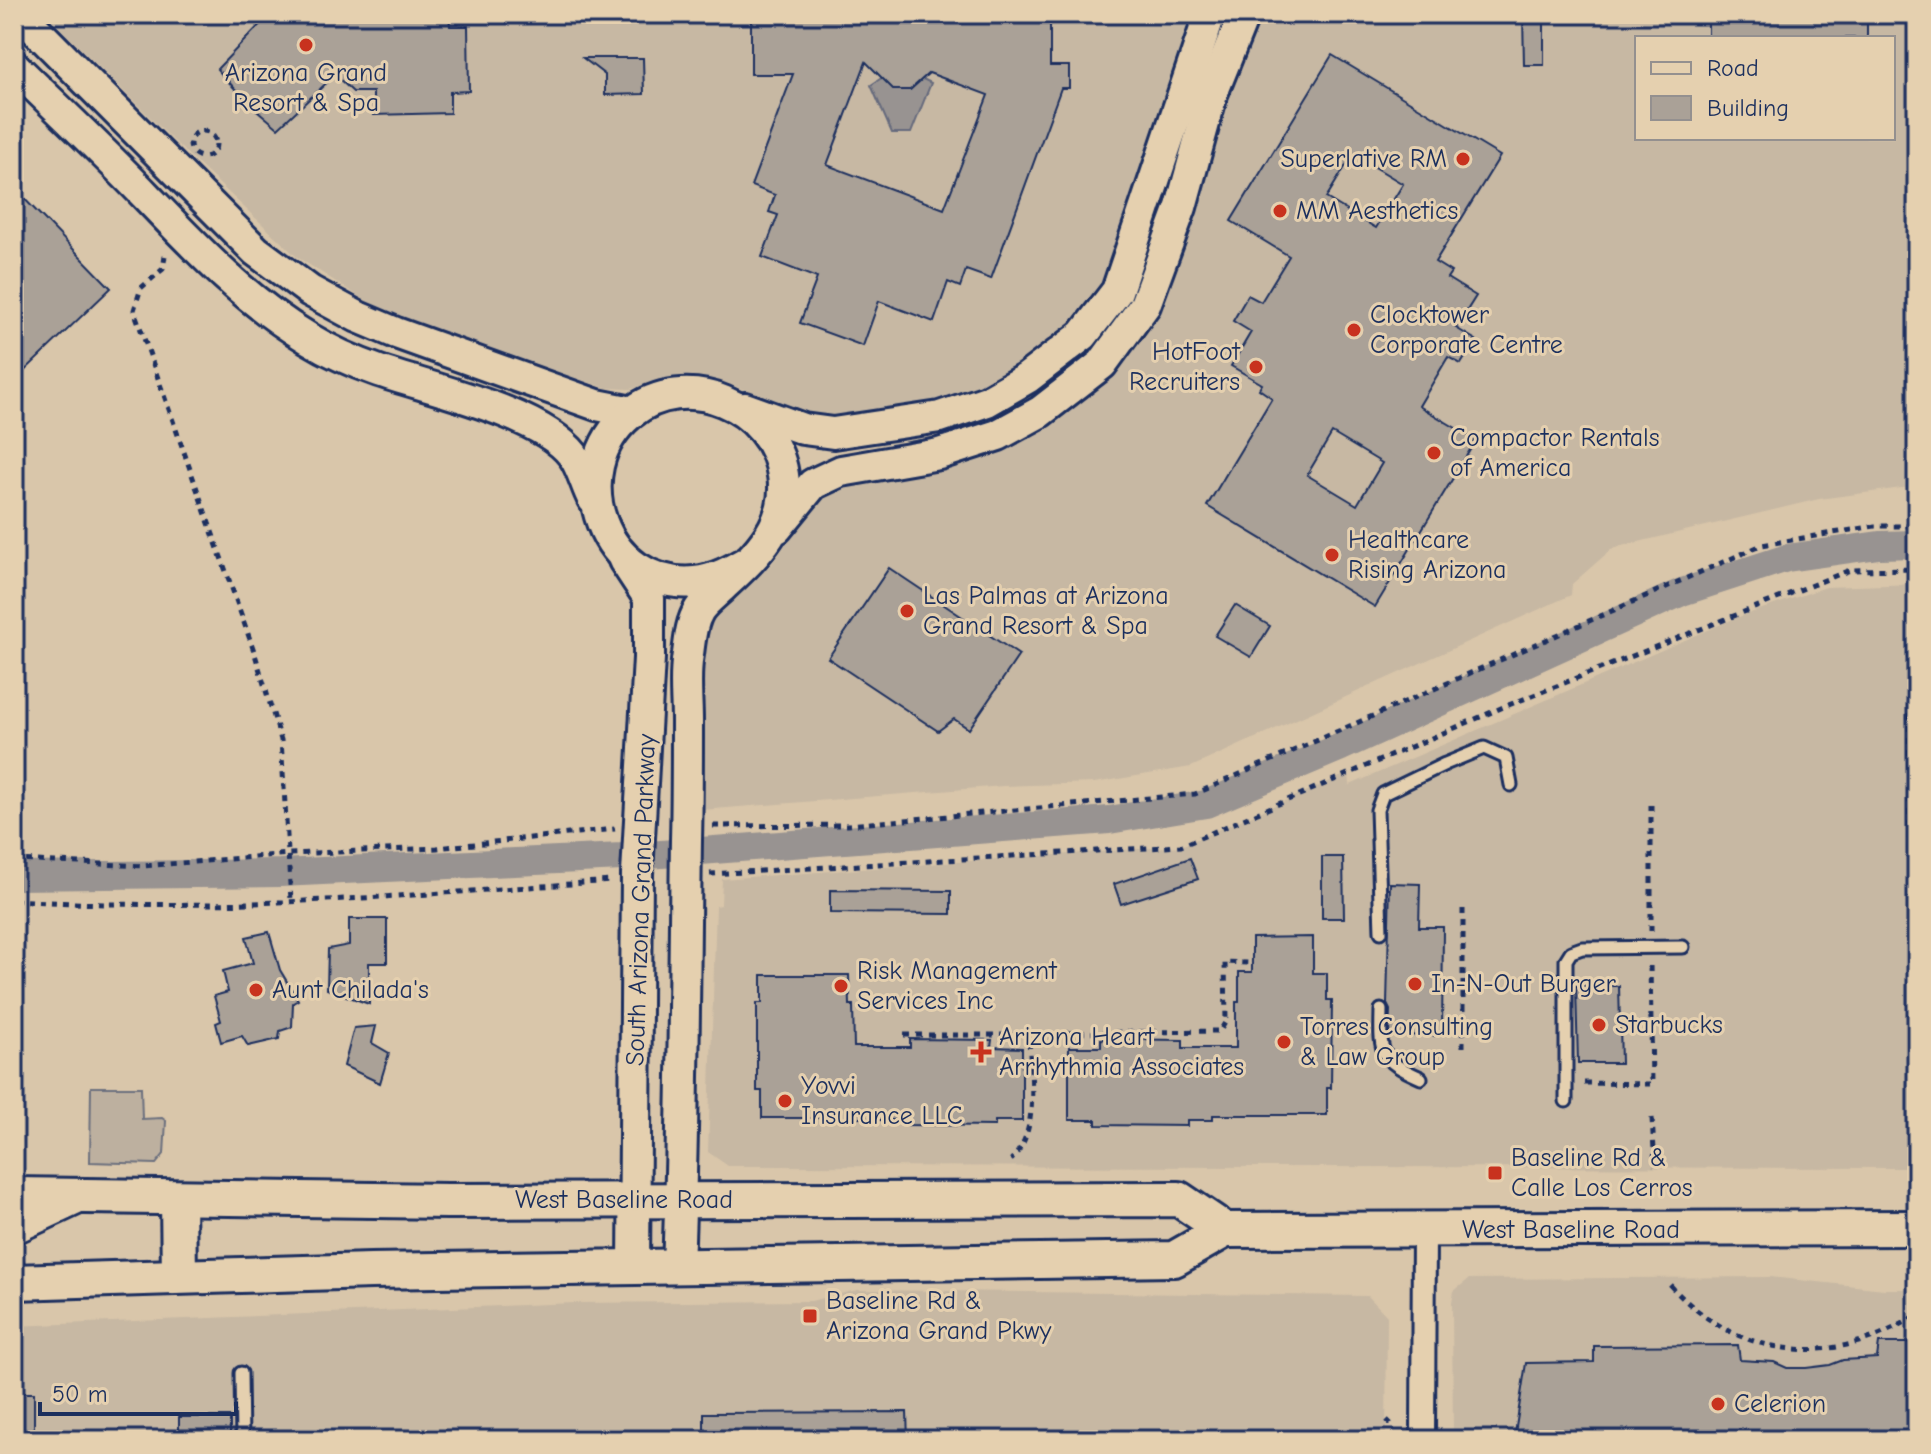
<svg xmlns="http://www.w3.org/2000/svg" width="1931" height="1454" viewBox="0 0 1931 1454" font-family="'Comic Neue',sans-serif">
<rect width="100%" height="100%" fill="#d9c6aa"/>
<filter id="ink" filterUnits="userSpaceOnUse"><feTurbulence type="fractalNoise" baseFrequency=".0125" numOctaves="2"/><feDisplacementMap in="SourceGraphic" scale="16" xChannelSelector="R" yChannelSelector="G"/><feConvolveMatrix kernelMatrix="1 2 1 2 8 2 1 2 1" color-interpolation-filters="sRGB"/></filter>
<g filter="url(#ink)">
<g fill="#c7b8a3" fill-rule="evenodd">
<polygon points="46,14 1198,14 1108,286 1059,345 983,390 925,405 830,418 801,414 728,383 697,377 665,379 631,389 606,388 388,315 297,257 178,145"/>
<path d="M1253,14H1917V486L1819,499L1613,548L1572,584L1571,595L1191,767L1094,783L1003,786L702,810L703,633L714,611L731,592L757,577L771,565L797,529L809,502L831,486L904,473L1114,363ZM1637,38H1893V138H1637Z"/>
<polygon points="1917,584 1917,1168 728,1166 708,1152 716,906 721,905 722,879 1181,846 1349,773 1350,785 1736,618 1826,587"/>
<polygon points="1770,1277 1884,1289 1917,1289 1917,1440 1453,1440 1452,1303 1454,1291 1469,1279"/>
<polygon points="857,1290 1368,1296 1387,1316 1386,1440 14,1440 14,1326 575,1303 811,1301"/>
</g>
<polygon fill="#bdb09f" stroke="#6c707e" stroke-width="2" points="91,1087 141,1087 142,1119 162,1118 166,1121 164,1154 156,1164 90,1162"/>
<polygon fill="#989391" stroke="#666b7d" stroke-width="2" points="883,77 895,90 910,90 921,78 931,83 911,133 892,133 871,85"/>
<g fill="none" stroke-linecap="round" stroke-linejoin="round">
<polyline stroke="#989391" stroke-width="28" points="14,876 280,873 622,857 1109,820 1206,804 1341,747 1682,592 1787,558 1879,545 1917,544"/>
</g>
<g fill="#aaa197" stroke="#1b2f5e" stroke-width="2" fill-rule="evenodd">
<polygon points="270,14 449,14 450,26 468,26 469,91 450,92 450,113 373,115 373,92 353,92 335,75 278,128 245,100 217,69"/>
<path d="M751,14H1050V66H1069V88H1061L991,279L966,270L960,287L948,282L934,322L879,301L863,346L800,323L817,278L762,257L778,215L769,212L775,195L751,186L793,74H751ZM866,62L894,90H910L929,73L988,95L944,209L827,165Z"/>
<polygon points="1523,14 1544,14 1544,65 1524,65"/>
<rect x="1708" y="14" width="159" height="24"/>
<path d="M1332,55L1500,156L1435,262L1451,272L1447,278L1476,296L1456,328L1476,340L1461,364L1448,357L1419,406L1476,440L1375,607L1207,506L1272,398L1259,389L1262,384L1231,366L1251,332L1233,321L1248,295L1261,302L1289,256L1231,221ZM1353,154L1403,184L1376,228L1326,198ZM1332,433L1382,463L1357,505L1307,475Z"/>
<polygon points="583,58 643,58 644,94 605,95 605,75"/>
<polygon points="14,188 111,288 14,381"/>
<polygon points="889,568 1019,655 969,729 954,719 938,731 828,658"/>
<polygon points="1235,605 1270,626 1251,657 1215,636"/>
<polygon points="1322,857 1343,857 1344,918 1322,918"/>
<polygon points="1190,858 1198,879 1121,904 1114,884"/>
<polygon points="1390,883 1420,884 1419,927 1443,927 1442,1036 1389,1035 1390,1010 1387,1004"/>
<polygon points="830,890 951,891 951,914 830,913"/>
<polygon points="349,919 387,919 387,963 369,963 369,1004 327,989 328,949 349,945"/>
<polygon points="269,932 280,970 298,1000 293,1003 292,1027 280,1031 279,1039 248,1046 242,1036 221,1042 216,1023 221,1021 214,996 228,992 223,971 253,963 246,937"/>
<polygon points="1313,937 1313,973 1327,973 1327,1000 1332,1000 1331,1088 1327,1088 1327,1115 1213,1115 1213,1120 1187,1120 1187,1126 1096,1125 1096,1120 1069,1120 1069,1047 1101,1047 1101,1039 1183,1040 1183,1048 1236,1048 1236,1002 1239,1002 1239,972 1252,972 1252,938"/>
<polygon points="762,975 849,975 850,1005 853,1005 854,1047 910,1047 910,1039 992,1040 991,1047 1022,1048 1022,1121 995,1121 995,1126 905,1125 905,1120 877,1120 877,1118 762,1118 762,1091 757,1091 757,1003 762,1003"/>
<polygon points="1576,986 1619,986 1621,1063 1578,1063"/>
<polygon points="376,1026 372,1043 389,1053 380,1083 344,1066 354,1028"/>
<polygon points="1879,1343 1917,1343 1917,1440 1514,1440 1526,1363 1594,1362 1594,1346 1738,1345 1740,1360 1774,1362 1787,1368 1806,1368 1830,1365 1843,1360 1877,1358"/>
<rect x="14" y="1393" width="20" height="47"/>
<polygon points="907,1412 908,1440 704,1440 704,1413"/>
<rect x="179" y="1417" width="51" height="23"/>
</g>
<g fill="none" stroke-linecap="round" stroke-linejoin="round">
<defs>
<g id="lane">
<polyline points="1381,932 1377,810 1383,794 1445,764 1484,748 1506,758 1511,785"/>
<path d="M1381,1010C1380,1054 1379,1059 1421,1078"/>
<polyline points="1566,1101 1566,960 1571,952 1582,948 1683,947"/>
<polyline points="241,1373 242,1440"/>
</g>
<polyline id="street" points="1423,1440 1424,1230"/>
<g id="secondary">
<polyline points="20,14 256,251 310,291 358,317 396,333 597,405 632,412"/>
<path d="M14,66C59,110 105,153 148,198C198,250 246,301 308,338C329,351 356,363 379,371C431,389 540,412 573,455C582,467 586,486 593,499"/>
<polyline points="745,408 803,429 833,433 940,417 987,401 1027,378 1083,335 1117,291 1210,14"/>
<polyline points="777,528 813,484 841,471 939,454 998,435 1040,412 1102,364 1145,305 1181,207 1212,94 1244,14"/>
<polyline points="624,560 649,598 649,658 637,874 634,1267"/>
<path d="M678,1266C684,1124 684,982 686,840C687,801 687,761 687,721C687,699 684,676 688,654C690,639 691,623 699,610C705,601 715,594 723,586C755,556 791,524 783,475C773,406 686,368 630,414C561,471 603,590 695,582C716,580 733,570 750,560"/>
</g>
<g id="primary">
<polyline points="14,1195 448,1201 1179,1199 1225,1230"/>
<polyline points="178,1199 179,1276"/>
<polyline points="14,1226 74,1198"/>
<polyline points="14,1282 371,1271 1174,1259 1225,1230 1917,1228"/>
</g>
</defs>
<use href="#lane" stroke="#1b2f5e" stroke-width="17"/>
<use href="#street" stroke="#1b2f5e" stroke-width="28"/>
<use href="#secondary" stroke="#1b2f5e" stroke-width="36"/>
<use href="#primary" stroke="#1b2f5e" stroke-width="40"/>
<g stroke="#1b2f5e" stroke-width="5" stroke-dasharray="6 6" stroke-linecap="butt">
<circle cx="203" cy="144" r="13"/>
<polyline points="165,256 163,269 141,288 134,310 254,651 281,740 291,900"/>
<polyline points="1917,649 1909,649 1910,887 1917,887"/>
<polyline points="713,826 848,825 1195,794 1762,545 1875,526 1917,526"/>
<polyline points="14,860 144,866 289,854 437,848 615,829"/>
<polyline points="710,874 1181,846 1501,708 1850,570 1917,569"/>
<path d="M14,900C213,913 413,895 612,881"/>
<polyline points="1463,909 1463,1053"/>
<polyline points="1651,931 1651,800"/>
<polyline points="1067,1033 1220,1031 1226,1021 1225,962 1249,963"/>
<path d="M904,1035H1029C1030,1075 1041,1130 1011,1160"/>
<polyline points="1584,1083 1652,1084 1650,963"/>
<polyline points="1652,1118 1655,1166"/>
<path d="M1670,1285C1738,1360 1833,1369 1917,1315"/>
<polyline points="1387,1420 1391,1424"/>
</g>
<use href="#lane" stroke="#e5d0af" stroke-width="11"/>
<use href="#street" stroke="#e5d0af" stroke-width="22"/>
<use href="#secondary" stroke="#e5d0af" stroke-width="30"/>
<use href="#primary" stroke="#e5d0af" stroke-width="34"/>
</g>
</g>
<g fill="#c8321e" stroke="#e5d0af" stroke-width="3">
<circle cx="306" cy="45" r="8"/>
<circle cx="1463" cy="159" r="8"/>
<circle cx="1280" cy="211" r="8"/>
<circle cx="1354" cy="330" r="8"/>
<circle cx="1256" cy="367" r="8"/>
<circle cx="1434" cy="453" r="8"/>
<circle cx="1332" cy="555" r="8"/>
<circle cx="907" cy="611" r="8"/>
<circle cx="1415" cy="984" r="8"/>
<circle cx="841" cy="986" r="8"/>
<circle cx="256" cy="990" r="8"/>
<circle cx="1599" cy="1025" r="8"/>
<circle cx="1284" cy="1042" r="8"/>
<path d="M977 1040h8v8h8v8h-8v8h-8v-8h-8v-8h8z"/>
<circle cx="785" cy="1101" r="8"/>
<rect x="1487" y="1165" width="16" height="16" rx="4"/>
<rect x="802" y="1308" width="16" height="16" rx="4"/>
<circle cx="1718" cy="1404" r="8"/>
</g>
<g text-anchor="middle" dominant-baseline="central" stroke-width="6" stroke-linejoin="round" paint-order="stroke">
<g font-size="26" fill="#1b2f5e" stroke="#e5d0af" text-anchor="start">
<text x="306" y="73" text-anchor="middle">Arizona Grand<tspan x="306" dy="30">Resort &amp; Spa</tspan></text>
<text x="1447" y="159" text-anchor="end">Superlative RM</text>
<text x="1296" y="211">MM Aesthetics</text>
<text x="1370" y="315">Clocktower<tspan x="1370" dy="30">Corporate Centre</tspan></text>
<text x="1240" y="352" text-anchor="end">HotFoot<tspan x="1240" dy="30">Recruiters</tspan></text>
<text x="1450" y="438">Compactor Rentals<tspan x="1450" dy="30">of America</tspan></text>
<text x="1348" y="540">Healthcare<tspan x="1348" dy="30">Rising Arizona</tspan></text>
<text x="923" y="596">Las Palmas at Arizona<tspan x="923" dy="30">Grand Resort &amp; Spa</tspan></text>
<text x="857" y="971">Risk Management<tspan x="857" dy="30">Services Inc</tspan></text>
<text x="1431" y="984">In-N-Out Burger</text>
<text x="272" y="990">Aunt Chilada's</text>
<text x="1615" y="1025">Starbucks</text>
<text x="1300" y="1027">Torres Consulting<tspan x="1300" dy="30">&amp; Law Group</tspan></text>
<text x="999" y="1037">Arizona Heart<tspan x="999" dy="30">Arrhythmia Associates</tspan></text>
<text x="801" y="1086">Yovvi<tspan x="801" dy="30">Insurance LLC</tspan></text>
<text x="1511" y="1158">Baseline Rd &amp;<tspan x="1511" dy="30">Calle Los Cerros</tspan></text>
<text x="826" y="1301">Baseline Rd &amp;<tspan x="826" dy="30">Arizona Grand Pkwy</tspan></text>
<text x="1734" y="1404">Celerion</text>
</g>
<g font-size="26" fill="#1b2f5e" stroke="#e5d0af">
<text transform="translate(641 900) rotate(-88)">South Arizona Grand Parkway</text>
<text x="624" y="1200">West Baseline Road</text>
<text x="1571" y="1230">West Baseline Road</text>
</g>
</g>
<rect width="1931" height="1454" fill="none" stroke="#e5d0af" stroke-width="48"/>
<rect x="24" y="24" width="1883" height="1406" fill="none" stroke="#1b2f5e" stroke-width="3" filter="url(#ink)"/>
<rect x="1635" y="36" width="260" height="104" fill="#e5d0af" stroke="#94908f" stroke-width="2"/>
<rect x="1651" y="62" width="40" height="12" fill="#e5d0af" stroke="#94908f" stroke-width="2"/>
<text x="1707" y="76" font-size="24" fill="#1b2f5e">Road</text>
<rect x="1651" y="96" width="40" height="24" fill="#aaa197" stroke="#94908f" stroke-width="2"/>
<text x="1707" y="116" font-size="24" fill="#1b2f5e">Building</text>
<path d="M40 1402v12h196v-12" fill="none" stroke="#1b2f5e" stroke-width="4"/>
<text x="52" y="1402" font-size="24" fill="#1b2f5e" stroke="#e5d0af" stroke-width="6" paint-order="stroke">50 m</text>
</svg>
